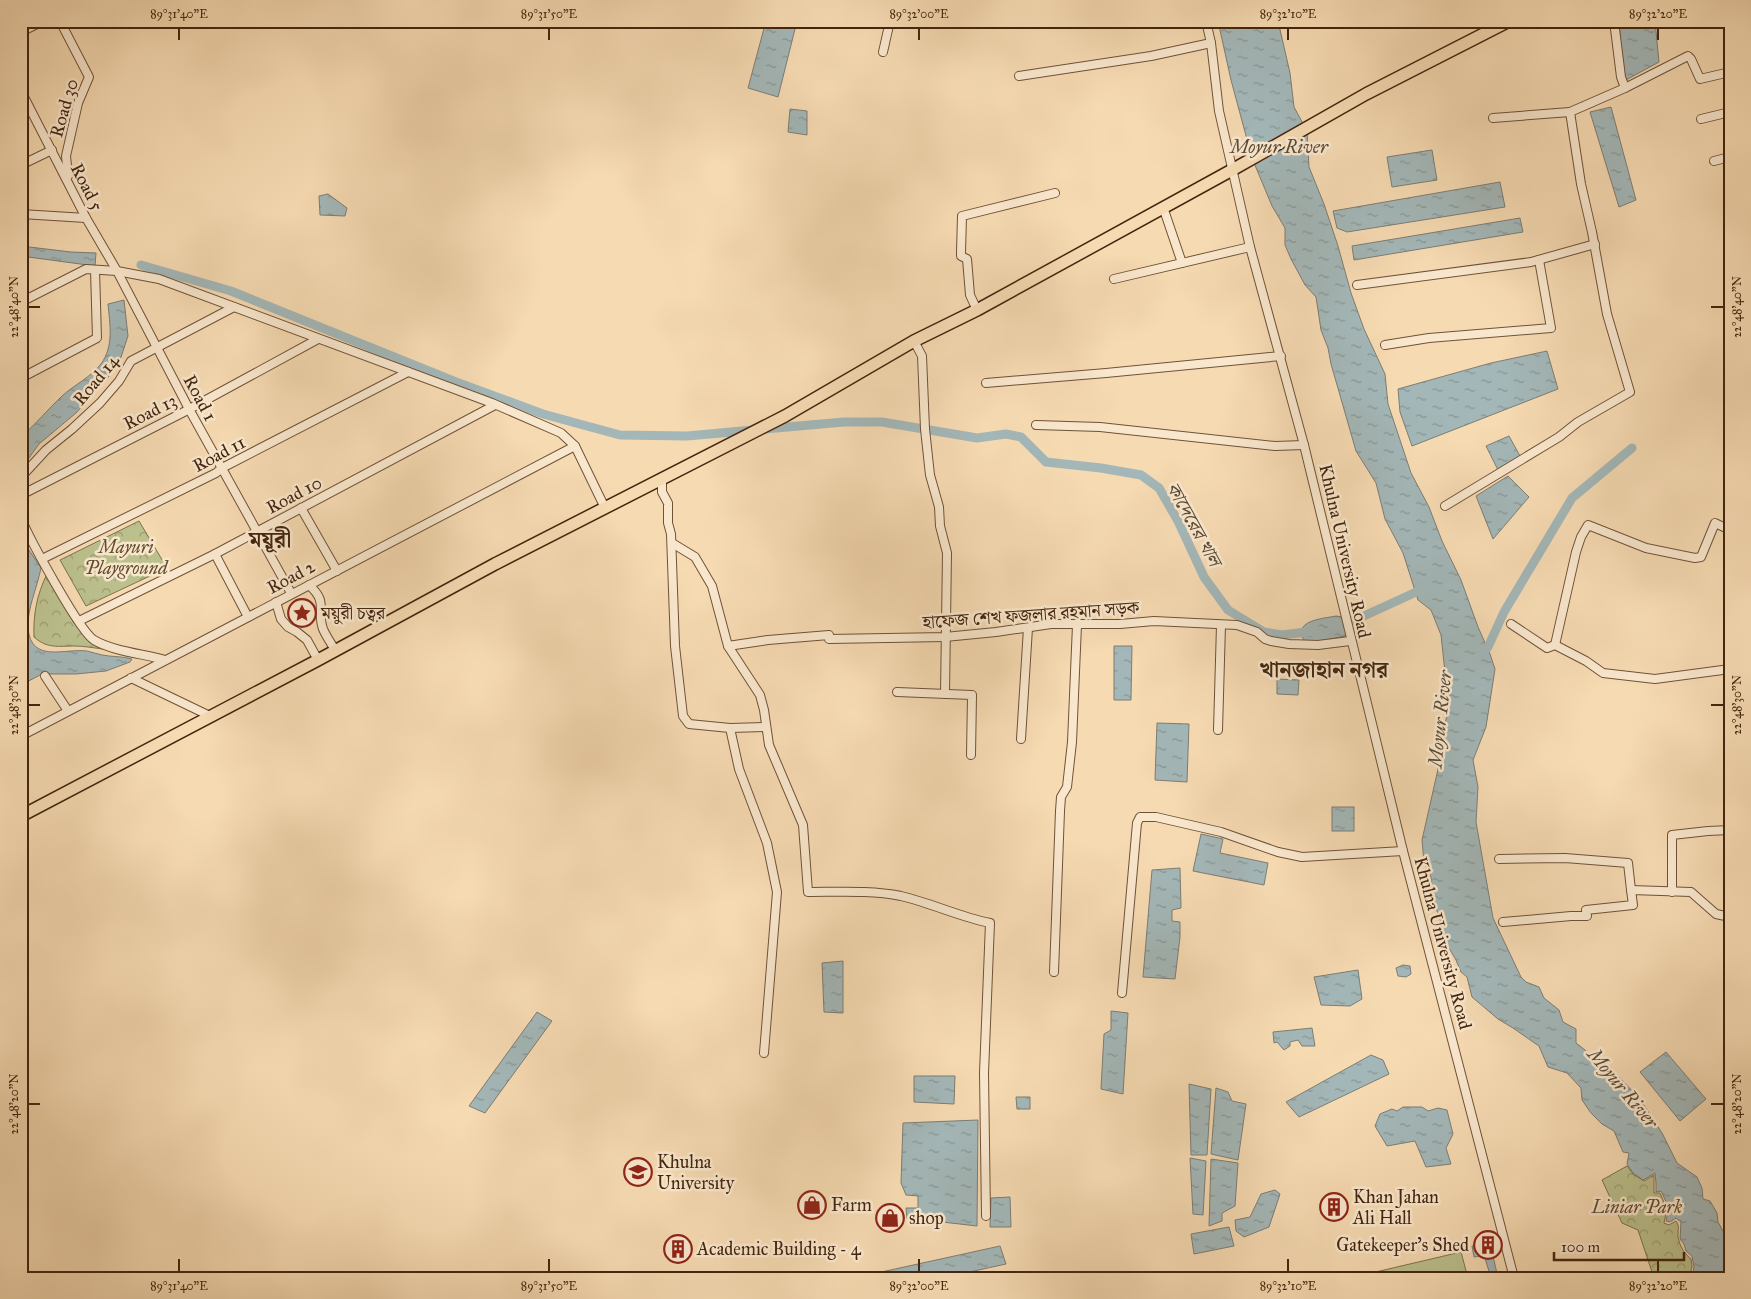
<svg xmlns="http://www.w3.org/2000/svg" width="1751" height="1299" viewBox="0 0 1751 1299" font-family="'IM FELL Great Primer','Noto Serif Bengali',serif">
<defs>
<pattern id="forest-crowns" width="20" height="18" patternUnits="userSpaceOnUse" patternTransform="scale(1.25)"><rect width="20" height="18" fill="#bbc08d"/><path d="M2 6a3 3 0 1 1 6 0M12 15a3 3 0 1 1 6 0" fill="none" stroke="#9a9c72"/></pattern>
<pattern id="water-ripples" width="26" height="14" patternUnits="userSpaceOnUse" patternTransform="scale(1.25)"><rect width="26" height="14" fill="#a3b7b8"/><path d="M2 4q2-2 4 0t4 0M15 11q2-2 4 0t4 0" fill="none" stroke="#869594"/></pattern>
</defs>
<rect width="100%" height="100%" fill="#f6dab2"/>
<filter id="stains"><feTurbulence type="fractalNoise" baseFrequency=".004" numOctaves="4"/><feColorMatrix values="0 0 0 0 .2 0 0 0 0 .09 0 0 0 0 .02 0 0 0 .5 -.17"/></filter>
<radialGradient id="worn" r=".72"><stop offset=".6" stop-color="#630" stop-opacity="0"/><stop offset="1" stop-color="#630" stop-opacity=".3"/></radialGradient>
<g fill="url(#forest-crowns)" stroke="#7f724e">
<polygon points="139,521 167,568 86,606 60,560"/>
<path d="M47,574L74,623L103,649C94,648 84,646 75,646C59,646 47,649 34,637C33,615 37,594 47,574Z"/>
<path d="M1627,1166L1633,1174L1644,1181L1654,1175V1193H1660L1667,1209L1664,1223L1669,1225L1676,1221C1681,1227 1676,1234 1679,1241C1681,1248 1685,1254 1691,1259L1692,1267L1689,1278H1654L1638,1230L1622,1223L1602,1180Z"/>
</g>
<polygon fill="#bbc08d" stroke="#7f724e" points="1461,1252 1468,1278 1350,1278"/>
<g fill="url(#water-ripples)" stroke="#7d7d74">
<polygon points="766,21 797,21 778,97 748,88"/>
<polygon points="1218,21 1278,21 1290,73 1294,107 1307,131 1309,167 1324,204 1338,246 1351,293 1364,329 1385,374 1388,404 1411,473 1429,507 1442,541 1461,580 1478,627 1490,654 1495,669 1486,727 1473,760 1478,787 1476,822 1493,918 1521,977 1526,982 1539,987 1544,998 1559,1010 1563,1022 1576,1029 1576,1043 1616,1074 1640,1099 1662,1133 1677,1163 1697,1177 1702,1188 1703,1199 1710,1201 1717,1213 1718,1222 1730,1244 1730,1278 1692,1278 1694,1267 1692,1256 1686,1251 1684,1244 1680,1239 1681,1222 1676,1218 1670,1222 1666,1221 1669,1208 1661,1191 1656,1192 1656,1183 1655,1173 1643,1180 1633,1173 1627,1164 1629,1153 1623,1152 1614,1131 1602,1124 1591,1113 1582,1100 1581,1088 1567,1073 1548,1067 1539,1046 1513,1028 1498,1019 1472,997 1467,977 1461,972 1456,960 1445,941 1440,919 1434,903 1431,877 1424,862 1422,840 1441,756 1441,737 1449,709 1441,635 1431,610 1418,600 1403,553 1385,519 1376,483 1356,451 1331,364 1328,348 1321,330 1316,297 1305,285 1291,259 1285,245 1285,228 1272,206 1252,158 1231,80"/>
<polygon points="1618,21 1655,21 1659,62 1624,81"/>
<polygon points="1611,107 1636,200 1619,207 1590,112"/>
<polygon points="790,109 807,111 807,135 788,132"/>
<polygon points="1432,150 1437,180 1392,187 1387,157"/>
<polygon points="1500,182 1505,207 1347,232 1337,228 1333,211"/>
<polygon points="328,194 347,208 345,216 320,215 319,196"/>
<polygon points="1520,218 1523,232 1354,260 1352,246"/>
<polygon points="21,246 71,252 96,253 95,266 21,256"/>
<path d="M124,300L128,336L120,360L110,375L76,413L39,444L21,469V437C36,424 48,409 62,396C74,385 91,377 101,364C114,346 110,325 108,304Z"/>
<polygon points="1547,351 1558,389 1412,446 1400,412 1398,389 1491,363"/>
<polygon points="1509,436 1520,456 1498,470 1486,446"/>
<polygon points="1508,476 1529,497 1493,539 1476,496"/>
<path d="M21,538L41,568C37,588 27,609 28,628C31,664 65,648 87,651C92,652 97,654 102,655C112,657 122,656 132,659L130,662L106,671L76,674H42L21,685Z"/>
<path d="M1336,616L1343,617L1345,620L1342,626L1347,629L1345,636L1316,642L1305,641L1302,637C1302,635 1301,632 1302,629C1306,619 1327,618 1336,616Z"/>
<polygon points="1114,646 1132,646 1131,700 1114,700"/>
<polygon points="1277,679 1299,680 1298,695 1277,694"/>
<polygon points="1157,723 1189,724 1187,782 1155,780"/>
<rect x="1332" y="807" width="22" height="24"/>
<polygon points="1201,834 1223,839 1220,853 1268,863 1264,885 1193,871"/>
<polygon points="1180,868 1181,908 1172,910 1172,921 1180,922 1180,937 1175,979 1143,977 1152,870"/>
<polygon points="843,961 843,1013 824,1012 822,963"/>
<polygon points="1403,965 1410,966 1411,974 1406,977 1398,976 1396,968"/>
<polygon points="1358,970 1362,999 1350,1006 1321,1005 1314,977"/>
<polygon points="1111,1011 1128,1013 1123,1094 1101,1089 1104,1034 1111,1030"/>
<polygon points="537,1012 552,1021 485,1113 469,1106"/>
<polygon points="1312,1028 1315,1046 1302,1046 1298,1040 1290,1042 1290,1046 1284,1050 1277,1042 1274,1043 1273,1032"/>
<polygon points="1666,1052 1706,1099 1680,1121 1640,1072"/>
<polygon points="1371,1055 1383,1060 1389,1074 1299,1117 1286,1102"/>
<polygon points="914,1076 955,1076 954,1104 914,1102"/>
<polygon points="1189,1084 1211,1089 1207,1155 1191,1155"/>
<polygon points="1216,1088 1228,1092 1232,1101 1246,1104 1238,1160 1211,1154"/>
<polygon points="1016,1097 1030,1097 1030,1109 1017,1109"/>
<polygon points="1403,1107 1422,1107 1428,1111 1438,1108 1447,1110 1453,1134 1446,1148 1451,1164 1426,1167 1415,1141 1387,1146 1375,1126 1380,1114 1392,1109 1397,1111"/>
<polygon points="978,1120 977,1226 907,1218 906,1208 918,1208 918,1196 906,1195 901,1183 903,1123"/>
<polygon points="1190,1158 1206,1161 1203,1215 1193,1214"/>
<polygon points="1211,1159 1238,1163 1235,1206 1222,1213 1222,1221 1209,1226"/>
<polygon points="1275,1190 1280,1194 1269,1227 1244,1237 1236,1231 1235,1220 1250,1217 1261,1194"/>
<polygon points="1010,1197 1011,1227 990,1227 991,1198"/>
<polygon points="1229,1227 1234,1246 1194,1254 1191,1234"/>
<polygon points="1477,1245 1478,1251 1488,1250 1493,1256 1498,1278 1491,1278 1485,1258 1483,1256 1474,1257 1472,1246"/>
<polygon points="1000,1246 1006,1264 942,1278 854,1278"/>
</g>
<g fill="none" stroke-linecap="round" stroke-linejoin="round">
<g stroke="#a3b7b8" stroke-width="9">
<polyline points="141,265 231,291 456,382 543,414 620,435 687,436 844,422 882,422 977,438 1006,434 1021,437 1046,462 1101,468 1141,475 1159,488 1178,521 1204,577 1228,610 1264,632 1282,635 1314,631"/>
<polyline points="1332,628 1342,626 1425,588"/>
<polyline points="1481,655 1488,647 1504,612 1572,498 1632,448"/>
</g>
<defs>
<g id="street">
<polyline points="60,21 89,77 78,103 66,156 68,176"/>
<polyline points="1206,21 1211,43 1219,111 1250,247 1304,445 1403,851 1514,1278"/>
<polyline points="1614,21 1621,77 1625,88"/>
<polyline points="21,32 43,21"/>
<polyline points="883,52 890,21"/>
<polyline points="1019,76 1151,56 1211,43"/>
<polyline points="21,91 86,218 117,271 189,409 291,593"/>
<polyline points="1493,118 1570,112 1625,88 1688,56 1691,59 1700,79 1730,72"/>
<polyline points="1701,119 1730,112"/>
<polyline points="1714,161 1730,157"/>
<polyline points="21,165 52,150"/>
<polyline points="1163,207 1182,263"/>
<polyline points="21,214 86,218"/>
<polyline points="1114,279 1250,247"/>
<polyline points="1357,285 1531,262 1595,244"/>
<polyline points="21,302 86,269 117,271 159,279 492,403 561,433 575,446 605,508"/>
<polyline points="977,310 970,295 967,259 961,256 961,252 962,216 1055,193"/>
<polyline points="914,341 922,356 925,429 930,475 939,507 940,526 947,553 945,694"/>
<polyline points="1385,345 1429,338 1551,328 1539,260"/>
<polyline points="21,378 97,338 95,270"/>
<polyline points="986,383 1106,373 1281,356"/>
<polyline points="1036,425 1100,427 1275,446 1304,445"/>
<polyline points="21,477 46,450 72,429 100,403 119,381 131,361 234,307"/>
<polyline points="662,478 662,492 668,503 668,523 671,534 675,646 683,716 689,724 730,728 739,769 767,843 777,892 764,1053"/>
<polyline points="21,495 182,413 318,339"/>
<polyline points="1445,506 1559,437 1578,422 1630,392 1607,314 1592,232 1581,184 1570,112"/>
<polyline points="301,508 337,571"/>
<path d="M21,518C29,538 80,632 94,640C112,651 144,654 165,660"/>
<path d="M672,543L695,557L712,586L728,646L760,695L764,710L769,745L803,825L808,892C839,892 871,890 901,896C931,903 960,917 990,923L984,1073L986,1216"/>
<polyline points="215,554 248,617"/>
<polyline points="42,559 216,473 222,468 408,372"/>
<path d="M309,585C329,603 316,609 323,629C326,636 331,643 335,650"/>
<polyline points="276,602 281,619 288,627 297,632 307,640 318,660"/>
<polyline points="79,621 215,554 495,405"/>
<polyline points="1511,624 1547,648 1555,645 1586,661 1603,673 1655,679 1730,669"/>
<polyline points="1555,645 1576,552 1581,537 1588,525 1646,548 1695,558 1701,557 1715,523 1730,530"/>
<polyline points="728,646 768,640 829,635 829,639 945,637 996,632 1051,624 1120,624 1154,621 1237,625 1257,632 1265,639 1271,641 1289,644 1318,645 1350,641"/>
<polyline points="45,676 68,711"/>
<polyline points="131,678 210,716"/>
<polyline points="897,692 972,695 971,755"/>
<polyline points="730,728 766,727"/>
<polyline points="1218,730 1221,625"/>
<polyline points="21,736 575,446"/>
<polyline points="1021,739 1028,628"/>
<polyline points="1729,762 1730,762"/>
<polyline points="1499,859 1565,858 1628,863 1631,890"/>
<polyline points="1672,892 1672,835 1708,831 1730,830"/>
<polyline points="1503,922 1571,916 1587,916 1586,910 1633,905 1631,890 1691,892 1716,914 1730,917"/>
<polyline points="1054,972 1060,811 1061,797 1067,787 1072,742 1077,625"/>
<polyline points="1122,993 1137,823 1140,817 1156,817 1221,832 1278,852 1302,857 1403,851"/>
</g>
<polyline id="primary" points="21,816 318,660 495,564 785,416 914,341 977,310 1232,170 1366,94 1509,21"/>
</defs>
<use href="#street" stroke="#705237" stroke-width="10"/>
<use href="#primary" stroke="#43250e" stroke-width="14"/>
<use href="#street" stroke="#f9e7cd" stroke-width="8"/>
<use href="#primary" stroke="#f6dab2" stroke-width="11"/>
</g>
<path fill="none" stroke="#43250e" stroke-width="2" d="M179,28V40M549,28V40M919,28V40M1288,28V40M1658,28V40M28,307H40M1711,307H1724M28,705H40M1711,705H1724M28,1104H40M1711,1104H1724M179,1259V1272M549,1259V1272M919,1259V1272M1288,1259V1272M1658,1259V1272"/>
<defs>
<symbol id="sight-ring" viewBox="-11 -11 22 22"><circle r="9.5" fill="#f9e7cd" stroke="#8f2418" stroke-width="1.5"/><path d="M0-6L1.8-2.2L6-1.7L2.9 1.2L3.7 5.4L0 3.3L-3.7 5.4L-2.9 1.2L-6-1.7L-1.8-2.2Z" fill="#8f2418"/></symbol>
<symbol id="university-ring" viewBox="-11 -11 22 22"><circle r="9.5" fill="#f9e7cd" stroke="#8f2418" stroke-width="1.5"/><path d="M0-5L7-2L0 1L-7-2ZM-4 1L0 2.5L4 1V4Q0 6-4 4Z" fill="#8f2418"/></symbol>
<symbol id="shop-ring" viewBox="-11 -11 22 22"><circle r="9.5" fill="#f9e7cd" stroke="#8f2418" stroke-width="1.5"/><path d="M-5-2.5h2.3a2.7 3.5 0 0 1 5.4 0H5L5.5 6h-11ZM-1.5-2.5h3a1.5 2.3 0 0 0-3 0Z" fill="#8f2418"/></symbol>
<symbol id="building-ring" viewBox="-11 -11 22 22"><circle r="9.5" fill="#f9e7cd" stroke="#8f2418" stroke-width="1.5"/><path d="M-4-6H4V6H1V3H-1V6H-4ZM-2.5-4.3h1.7v1.8h-1.7ZM.8-4.3h1.7v1.8H.8ZM-2.5-1h1.7V.8h-1.7ZM.8-1h1.7V.8H.8Z" fill="#8f2418"/></symbol>
</defs>
<g fill-rule="evenodd">
<use href="#sight-ring" x="286" y="597" width="32" height="32"/>
<use href="#university-ring" x="622" y="1156" width="32" height="32"/>
<use href="#shop-ring" x="796" y="1189" width="32" height="32"/>
<use href="#building-ring" x="1318" y="1191" width="32" height="32"/>
<use href="#shop-ring" x="874" y="1202" width="32" height="32"/>
<use href="#building-ring" x="1472" y="1229" width="32" height="32"/>
<use href="#building-ring" x="662" y="1233" width="32" height="32"/>
</g>
<g text-anchor="middle" dominant-baseline="central" stroke-width="5" stroke-linejoin="round" paint-order="stroke">
<g font-size="18" fill="#43250e" stroke="#f9e7cd">
<text transform="translate(64 108) rotate(-74)">Road 30</text>
<text transform="translate(87 187) rotate(63)">Road 5</text>
<text transform="translate(96 380) rotate(-50)">Road 14</text>
<text transform="translate(200 398) rotate(62)">Road 1</text>
<text transform="translate(150 412) rotate(-27)">Road 13</text>
<text transform="translate(219 454) rotate(-28)">Road 11</text>
<text transform="translate(294 495) rotate(-28)">Road 10</text>
<text transform="translate(1345 551) rotate(77)">Khulna University Road</text>
<text transform="translate(291 577) rotate(-28)">Road 2</text>
<text transform="translate(1031 615) rotate(-4)">হাফেজ শেখ ফজলার রহমান সড়ক</text>
<text transform="translate(1443 943) rotate(75)">Khulna University Road</text>
</g>
<g font-size="18" font-style="italic" fill="#614c2e" stroke="#f9e7cd">
<text x="126" y="547">Mayuri<tspan x="126" dy="21">Playground</tspan></text>
<text x="1637" y="1207">Liniar Park</text>
</g>
<g font-size="18" fill="#43250e" stroke="#f9e7cd" text-anchor="start">
<text x="321" y="613">ময়ুরী চত্বর</text>
<text x="657" y="1162">Khulna<tspan x="657" dy="21">University</tspan></text>
<text x="1353" y="1197">Khan Jahan<tspan x="1353" dy="21">Ali Hall</tspan></text>
<text x="831" y="1205">Farm</text>
<text x="909" y="1218">shop</text>
<text x="1469" y="1245" text-anchor="end">Gatekeeper's Shed</text>
<text x="697" y="1249">Academic Building - 4</text>
</g>
<g font-size="19" font-style="italic" fill="#5b4a38" stroke="#f9e7cd">
<text x="1279" y="146">Moyur River</text>
<text transform="translate(1194 524) rotate(61)">কাদেরের খাল</text>
<text transform="translate(1440 719) rotate(-84)">Moyur River</text>
<text transform="translate(1623 1088) rotate(50)">Moyur River</text>
</g>
<g font-size="22" font-weight="bold" fill="#43250e" stroke="#f9e7cd">
<text x="270" y="539">ময়ূরী</text>
<text x="1324" y="669">খানজাহান নগর</text>
</g>
</g>
<rect width="1751" height="1299" fill="none" stroke="#f6dab2" stroke-width="55"/>
<path d="M1554 1252v8h130v-8" fill="none" stroke="#43250e" stroke-width="2.5"/>
<text x="1561" y="1252" font-size="15" fill="#43250e" stroke="#f9e7cd" stroke-width="4" paint-order="stroke">100 m</text>
<rect x="28" y="28" width="1696" height="1244" fill="none" stroke="#43250e" stroke-width="2"/>
<g font-size="12" text-anchor="middle" fill="#43250e">
<text x="179" y="18">89°31'40"E</text>
<text x="549" y="18">89°31'50"E</text>
<text x="919" y="18">89°32'00"E</text>
<text x="1288" y="18">89°32'10"E</text>
<text x="1658" y="18">89°32'20"E</text>
<text transform="translate(14 307) rotate(-90)" y="4">22°48'40"N</text>
<text transform="translate(1737 307) rotate(-90)" y="4">22°48'40"N</text>
<text transform="translate(14 705) rotate(-90)" y="4">22°48'30"N</text>
<text transform="translate(1737 705) rotate(-90)" y="4">22°48'30"N</text>
<text transform="translate(14 1104) rotate(-90)" y="4">22°48'20"N</text>
<text transform="translate(1737 1104) rotate(-90)" y="4">22°48'20"N</text>
<text x="179" y="1290">89°31'40"E</text>
<text x="549" y="1290">89°31'50"E</text>
<text x="919" y="1290">89°32'00"E</text>
<text x="1288" y="1290">89°32'10"E</text>
<text x="1658" y="1290">89°32'20"E</text>
</g>
<rect width="100%" height="100%" filter="url(#stains)"/>
<rect width="100%" height="100%" fill="url(#worn)"/>
</svg>
